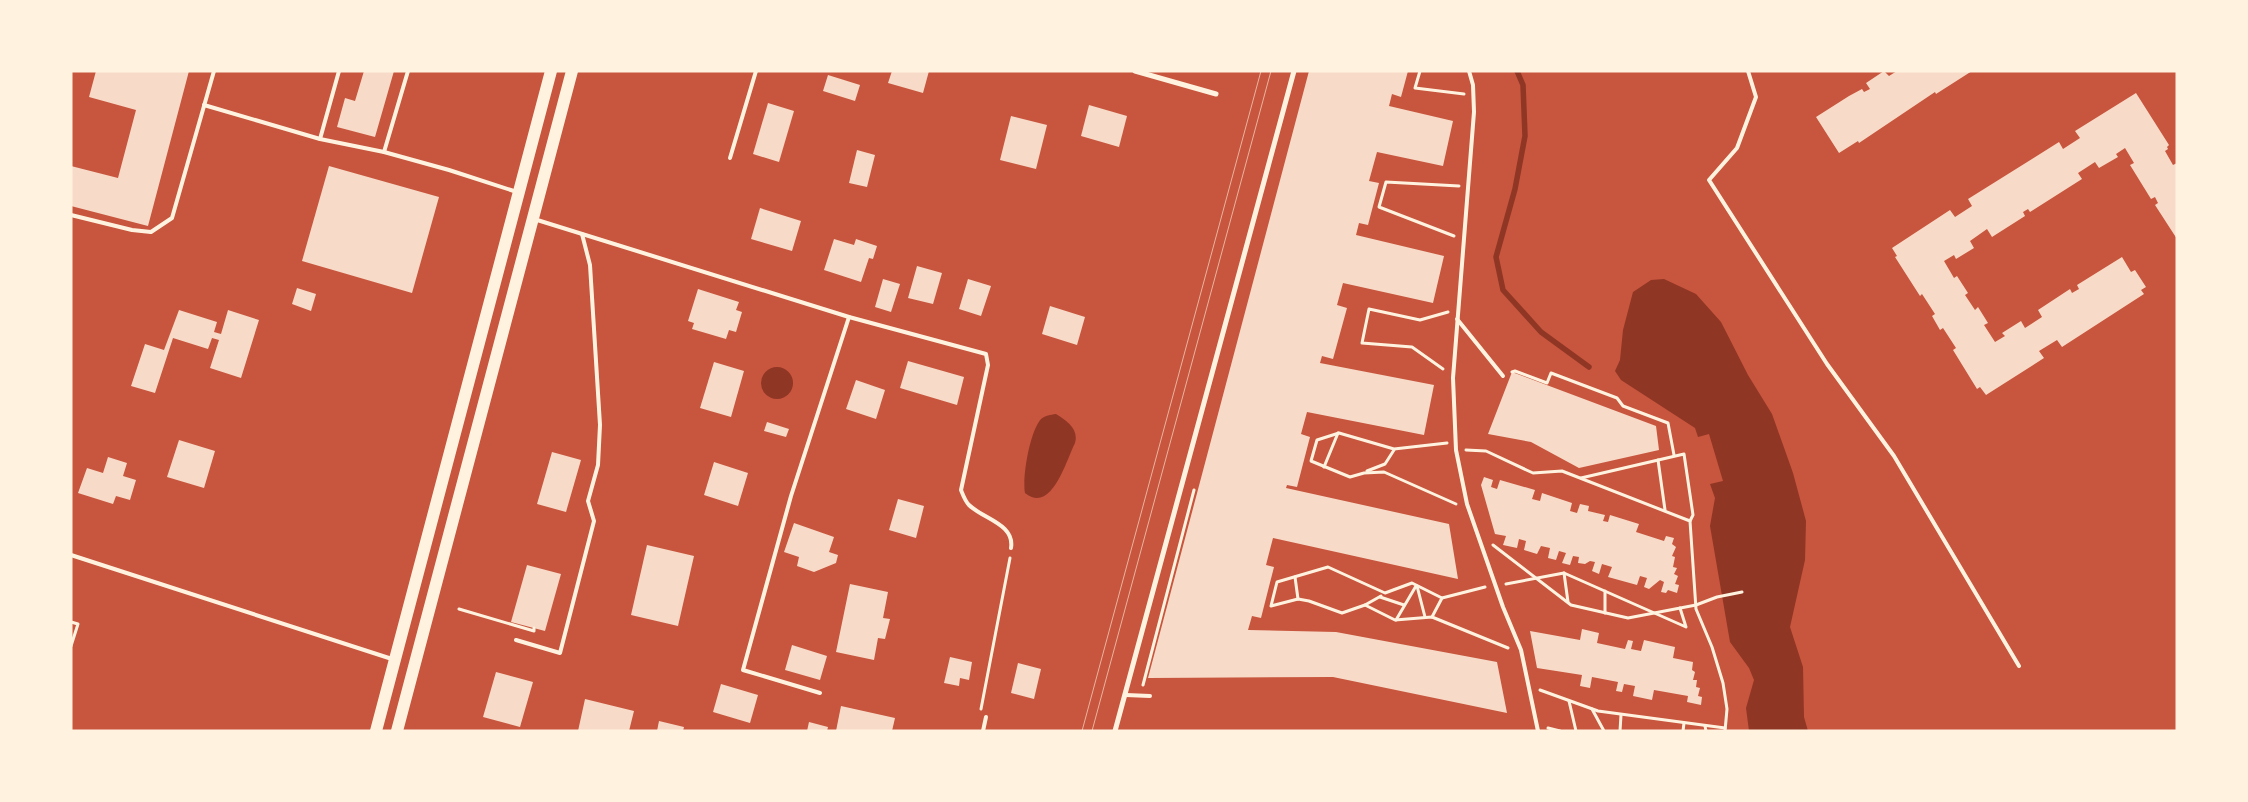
<svg xmlns="http://www.w3.org/2000/svg" width="2248" height="802" viewBox="0 0 2248 802" font-family="Merriweather,serif">
<rect width="100%" height="100%" fill="#c8553d"/>
<g fill="#8f3625">
<polygon points="1664,279 1696,294 1721,322 1748,375 1772,414 1793,473 1806,521 1805,560 1790,627 1803,667 1804,717 1808,731 1749,731 1746,708 1754,680 1749,668 1730,642 1710,526 1715,498 1710,484 1723,481 1709,434 1698,437 1695,428 1621,380 1615,371 1620,360 1623,330 1633,292 1651,280"/>
<circle cx="777" cy="383" r="16"/>
<path d="M1056,414C1067,421 1079,429 1075,443C1067,458 1052,515 1025,493C1022,477 1030,431 1041,419C1046,415 1050,415 1056,414Z"/>
</g>
<g fill="none" stroke-linecap="round" stroke-linejoin="round">
<polyline stroke="#8f3625" stroke-width="5.5" points="1517,71 1523,85 1525,136 1515,189 1496,257 1503,290 1541,332 1589,367"/>
</g>
<g fill="#f7dbc8">
<polygon points="96,71 189,71 148,226 71,206 71,166 118,178 136,110 89,97"/>
<polygon points="364,71 394,71 375,137 337,127 345,98 355,101"/>
<polygon points="892,71 929,71 923,93 888,83"/>
<polygon points="1309,71 1408,71 1401,97 1392,94 1389,106 1453,121 1443,166 1377,152 1369,181 1379,183 1368,225 1359,223 1356,235 1444,256 1433,303 1343,283 1337,305 1347,308 1333,359 1322,356 1320,363 1434,385 1424,435 1307,412 1301,434 1310,437 1297,487 1287,485 1286,488 1449,524 1458,579 1273,538 1266,565 1274,567 1261,618 1252,616 1248,630 1336,632 1497,662 1507,713 1333,677 1148,678"/>
<polygon points="1884,71 1889,76 1897,71 1972,71 1936,94 1935,92 1859,143 1858,141 1839,153 1816,117 1849,96 1862,89 1864,92 1870,89 1866,83"/>
<polygon points="828,75 860,85 855,101 823,91"/>
<polygon points="2136,93 2169,145 2167,147 2168,149 2165,151 2173,165 2177,163 2177,239 2155,205 2158,203 2155,197 2151,199 2130,165 2134,163 2125,148 2116,154 2118,157 2099,168 2095,162 2078,173 2082,179 2030,212 2028,209 2023,212 2025,216 1992,237 1987,229 1970,241 1974,248 1956,259 1954,255 1944,261 1954,278 1957,276 1968,293 1965,295 1975,310 1978,307 1988,323 1984,325 1995,342 2005,336 2002,333 2021,321 2025,328 2042,317 2038,310 2070,289 2072,293 2079,289 2077,285 2122,257 2131,272 2135,270 2146,287 2141,290 2144,294 2062,347 2057,340 2039,351 2044,358 1986,395 1980,387 1977,389 1953,350 1956,348 1943,328 1940,330 1932,316 1935,314 1922,294 1920,296 1895,257 1897,256 1892,248 1950,210 1955,217 1972,206 1968,199 2059,142 2063,149 2080,138 2075,131"/>
<polygon points="768,103 794,111 779,162 753,154"/>
<polygon points="1089,105 1127,116 1119,147 1081,136"/>
<polygon points="1011,116 1047,125 1036,169 1000,160"/>
<polygon points="857,150 875,155 867,187 849,183"/>
<polygon points="329,166 439,197 412,293 302,261"/>
<polygon points="760,208 801,221 792,251 751,239"/>
<polygon points="834,239 854,245 856,239 877,246 873,259 869,258 861,282 824,270"/>
<polygon points="917,266 942,273 933,304 908,298"/>
<polygon points="883,279 900,284 891,312 875,307"/>
<polygon points="968,279 991,286 981,316 959,309"/>
<polygon points="297,288 316,294 311,311 292,304"/>
<polygon points="698,289 739,302 736,310 742,312 736,332 729,330 726,339 692,329 694,323 688,321"/>
<polygon points="1050,306 1085,317 1077,345 1042,334"/>
<polygon points="179,310 217,322 214,332 221,334 228,310 259,320 241,378 210,368 219,340 212,338 208,349 173,338 155,393 131,386 145,344 164,350"/>
<polygon points="908,361 964,377 957,405 900,388"/>
<polygon points="714,362 744,371 731,417 700,408"/>
<polygon points="1512,372 1656,426 1659,450 1579,468 1531,442 1488,434"/>
<polygon points="856,380 885,390 876,419 846,409"/>
<polygon points="767,422 789,429 786,437 764,431"/>
<polygon points="179,440 215,451 204,488 167,477"/>
<polygon points="552,452 581,460 566,512 537,504"/>
<polygon points="108,457 127,463 123,476 136,480 130,500 116,496 113,504 78,493 87,468 103,473"/>
<polygon points="714,462 748,473 738,506 704,495"/>
<polygon points="1484,477 1493,480 1491,487 1497,489 1500,480 1535,490 1532,499 1540,501 1542,493 1572,503 1570,511 1577,513 1580,504 1589,506 1588,511 1605,515 1603,521 1608,522 1610,515 1639,524 1636,532 1664,541 1666,536 1674,538 1672,544 1676,547 1672,556 1675,557 1673,567 1677,568 1674,574 1678,576 1675,584 1679,585 1677,593 1668,590 1666,593 1661,592 1664,582 1660,580 1649,589 1644,587 1647,578 1640,576 1637,585 1608,577 1612,567 1602,564 1599,574 1592,571 1595,562 1590,561 1585,564 1578,563 1579,557 1573,556 1570,565 1562,563 1566,553 1559,551 1556,560 1548,558 1550,548 1541,546 1537,554 1524,550 1526,541 1519,539 1517,548 1503,545 1506,536 1495,534 1481,485"/>
<polygon points="898,499 924,506 916,538 889,530"/>
<polygon points="794,523 834,537 829,552 838,555 836,563 814,572 797,566 799,557 784,552"/>
<polygon points="647,545 694,556 678,626 631,615"/>
<polygon points="527,565 561,574 545,631 511,622"/>
<polygon points="850,584 888,592 883,618 890,619 885,639 878,638 874,660 836,652"/>
<polygon points="1582,629 1599,633 1597,643 1625,649 1628,640 1633,641 1631,649 1641,651 1644,640 1675,647 1673,658 1693,662 1692,670 1695,672 1693,680 1697,680 1696,687 1700,688 1698,696 1702,697 1701,705 1687,702 1688,696 1654,690 1652,700 1633,696 1635,686 1624,684 1622,692 1616,691 1618,682 1592,677 1590,688 1580,686 1582,675 1537,668 1530,631 1580,640"/>
<polygon points="792,645 827,656 820,680 785,670"/>
<polygon points="950,657 972,662 969,680 960,678 959,686 944,683"/>
<polygon points="1018,663 1041,669 1034,699 1011,693"/>
<polygon points="496,672 533,682 520,727 483,717"/>
<polygon points="721,684 758,695 750,723 713,712"/>
<polygon points="585,699 634,711 629,731 578,731"/>
<polygon points="841,706 895,718 892,731 836,731"/>
<polygon points="659,721 684,727 683,731 657,731"/>
<polygon points="809,722 828,727 827,731 807,731"/>
</g>
<g fill="none" stroke-linecap="round" stroke-linejoin="round">
<g stroke="#fff3e0" stroke-width="3">
<polyline points="1420,71 1415,88 1464,94"/>
<polyline points="1454,236 1379,207 1386,182 1459,186"/>
<polyline points="1443,369 1412,347 1362,343 1369,309 1420,320 1448,312"/>
<polyline points="1512,372 1515,371 1547,383 1551,373 1617,398 1623,406 1668,423 1674,455"/>
<polyline points="1447,443 1394,449 1339,433 1317,440 1311,461 1350,477 1364,473 1384,472 1456,504"/>
<polyline points="1466,450 1486,451 1533,473 1562,471 1690,521 1696,609 1712,647 1723,683 1727,709 1725,731"/>
<polyline points="1658,460 1665,510"/>
<polyline points="1324,467 1338,433"/>
<polyline points="1367,471 1385,464 1394,450"/>
<polyline points="1581,478 1684,454 1693,515 1690,521"/>
<polyline points="1493,545 1571,605 1628,618 1696,605 1717,597 1742,592"/>
<polyline points="1564,573 1568,602"/>
<polyline points="1295,577 1298,599"/>
<polyline points="1506,584 1564,573 1686,627 1680,608"/>
<polyline points="1417,586 1425,617"/>
<polyline points="1485,587 1442,598 1412,583 1385,593 1328,567 1277,582 1271,606 1298,599 1309,601 1342,613 1365,605 1395,620 1432,617 1508,648"/>
<polyline points="1380,597 1404,605"/>
<polyline points="1365,605 1381,596"/>
<polyline points="459,609 534,631 534,628"/>
<polyline points="1605,613 1605,591"/>
<polyline points="1432,617 1442,598"/>
<polyline points="1396,620 1416,586"/>
<polyline points="71,622 78,624 71,646"/>
<polyline points="1143,685 1194,490"/>
<polyline points="1540,690 1598,711 1725,728"/>
<polyline points="1569,701 1576,731"/>
<polyline points="981,709 1010,558"/>
<polyline points="1592,709 1604,731"/>
<polyline points="1705,726 1706,731"/>
<polyline points="1548,728 1560,731"/>
<polyline points="1620,731 1621,715"/>
<polyline points="1683,731 1684,723"/>
</g>
<g stroke="#fff3e0" stroke-width="4">
<polyline points="1469,71 1473,85 1474,112 1453,378 1456,450 1467,504 1503,607 1521,650 1538,731"/>
<polyline points="1748,71 1756,97 1737,148 1709,180 1827,364 1894,456 2019,666"/>
<polyline points="204,105 320,139 384,152 449,170 517,192"/>
<polyline points="320,139 339,71"/>
<polyline points="384,152 408,71"/>
<polyline points="730,158 756,71"/>
<polyline points="71,215 132,230 151,232 172,218 214,71"/>
<path d="M534,219L849,317L986,354L988,365L961,490C963,495 965,501 969,505C983,519 1015,524 1011,548"/>
<polyline points="1457,319 1503,376"/>
<polyline points="71,555 392,659"/>
<polyline points="516,640 560,653 594,521 588,501 598,465 600,425 590,265 582,234"/>
<polyline points="820,693 743,670 791,496 849,317"/>
<polyline points="1126,695 1150,696"/>
<polyline points="983,731 986,717"/>
</g>
<g stroke="#fff3e0" stroke-width="5">
<polyline points="1135,71 1216,94"/>
<polyline points="1115,731 1294,71"/>
</g>
<g stroke="#fff3e0" stroke-width="12">
<polyline points="376,731 551,71"/>
<polyline points="397,731 572,71"/>
</g>
<g stroke="#e9b49f" stroke-width="1">
<polyline points="1082,731 1261,71"/>
<polyline points="1092,731 1271,71"/>
</g>
</g>
<rect width="2248" height="802" fill="none" stroke="#fff3e0" stroke-width="145"/>
</svg>
